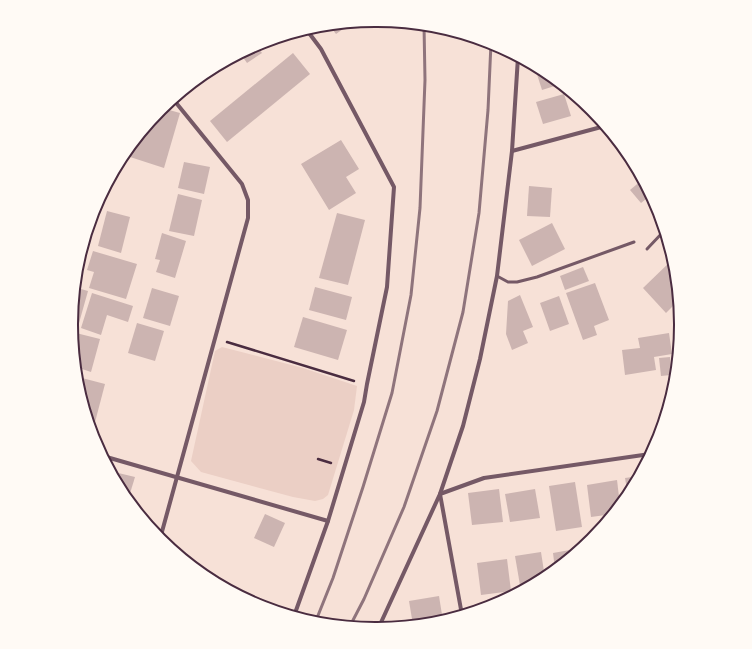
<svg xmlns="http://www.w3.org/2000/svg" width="752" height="649" viewBox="0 0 752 649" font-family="Figtree,sans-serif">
<rect width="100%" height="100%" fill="#f7e1d7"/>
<polygon fill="#ebcfc5" points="222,347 303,368 357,386 354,410 328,495 323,499 315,501 293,497 201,472 191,461 215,351"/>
<g fill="#ccb4b1">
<polygon points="353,22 336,34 329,25"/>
<polygon points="256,45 262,53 247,63 240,53"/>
<polygon points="293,53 310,74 227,142 210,121"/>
<polygon points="538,67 545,71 561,84 542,90 535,68"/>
<polygon points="564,94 571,116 543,124 536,102"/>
<polygon points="578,99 582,102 591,109 582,111"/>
<polygon points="162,108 180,113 164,168 127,156 129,147"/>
<polygon points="341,140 359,169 346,177 356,193 329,210 301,164"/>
<polygon points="184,162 210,167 204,194 178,188"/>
<polygon points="642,180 651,195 641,203 630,190"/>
<polygon points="529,186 552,188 550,217 527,216"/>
<polygon points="178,194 202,200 194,236 169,231"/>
<polygon points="107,211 130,217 121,253 98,246"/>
<polygon points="337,213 365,220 348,285 319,278"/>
<polygon points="552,223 565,249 532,266 519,240"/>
<polygon points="162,233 186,241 175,278 156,272 160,260 155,259"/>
<polygon points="93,251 137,264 126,299 89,288 94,272 87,270"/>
<polygon points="673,259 675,265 678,301 666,313 643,288"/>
<polygon points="583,267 589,281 565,290 560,276"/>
<polygon points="595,283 609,320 594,326 597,335 583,340 566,293"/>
<polygon points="315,287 352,297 346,320 309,310"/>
<polygon points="152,288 179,296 170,326 143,318"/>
<polygon points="81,289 88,291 79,323 72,321 72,316"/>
<polygon points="92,293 133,306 128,322 107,315 101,335 81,328"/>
<polygon points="520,295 533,327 523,331 528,343 512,350 506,334 508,301"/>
<polygon points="559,296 569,324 550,331 540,303"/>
<polygon points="303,317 347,330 338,360 294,347"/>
<polygon points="137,323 164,331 155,361 128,353"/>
<polygon points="72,332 100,339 91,372 76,367"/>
<polygon points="669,333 672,354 654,357 656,370 625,375 622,350 640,348 638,338"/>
<polygon points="670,357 671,375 661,376 659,358"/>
<polygon points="82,378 105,384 94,426 90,425 79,389"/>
<polygon points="110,471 135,477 128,500 123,493"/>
<polygon points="639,476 629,494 628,495 625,478"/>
<polygon points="617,480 620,505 613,514 591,517 587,485"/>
<polygon points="575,482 582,527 556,531 549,486"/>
<polygon points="499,489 503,522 472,525 468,493"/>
<polygon points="535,489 540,518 510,522 505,494"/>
<polygon points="265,514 285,523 274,547 254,538"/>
<polygon points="581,548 555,569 553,553"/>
<polygon points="541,552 545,578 521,591 515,556"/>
<polygon points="507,559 511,591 481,595 477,563"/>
<polygon points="439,596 443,621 435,623 413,625 409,601"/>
</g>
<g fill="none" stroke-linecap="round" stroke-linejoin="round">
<g stroke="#4a2c40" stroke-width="2.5">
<polyline points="227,342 354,381"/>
<polyline points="318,459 331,463"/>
</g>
<g stroke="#755966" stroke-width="3">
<polyline points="647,249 664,231"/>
<polyline points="497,276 508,282 517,282 537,277 634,242"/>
</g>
<g stroke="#755966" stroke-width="4">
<polyline points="512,151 605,126"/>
<polyline points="103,456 328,521"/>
<polyline points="160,539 248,218 248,200 242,184 173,99"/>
<polyline points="462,615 440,494 484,478 650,454"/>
<polyline points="294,616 328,521 364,402 367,384 387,287 394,187 321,49 306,29"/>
<polyline points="378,629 440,494 463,426 480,359 497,276 512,151 518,57"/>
</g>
<g stroke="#8f747c" stroke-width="3">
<polyline points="315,623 333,578 363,487 392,393 411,295 420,208 425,80 424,25"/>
<polyline points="350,626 364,599 404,507 437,411 463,312 479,213 488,110 491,43"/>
</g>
</g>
<path d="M0 0H752V649H0ZM375 27H377A297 297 0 0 1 674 324V325A297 297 0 0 1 377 622H375A297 297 0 0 1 78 325V324A297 297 0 0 1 375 27Z" fill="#fffaf5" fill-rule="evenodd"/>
<path fill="none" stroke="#4a2c40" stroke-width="2" d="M375 27H377A297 297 0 0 1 674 324V325A297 297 0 0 1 377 622H375A297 297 0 0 1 78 325V324A297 297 0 0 1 375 27Z"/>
</svg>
